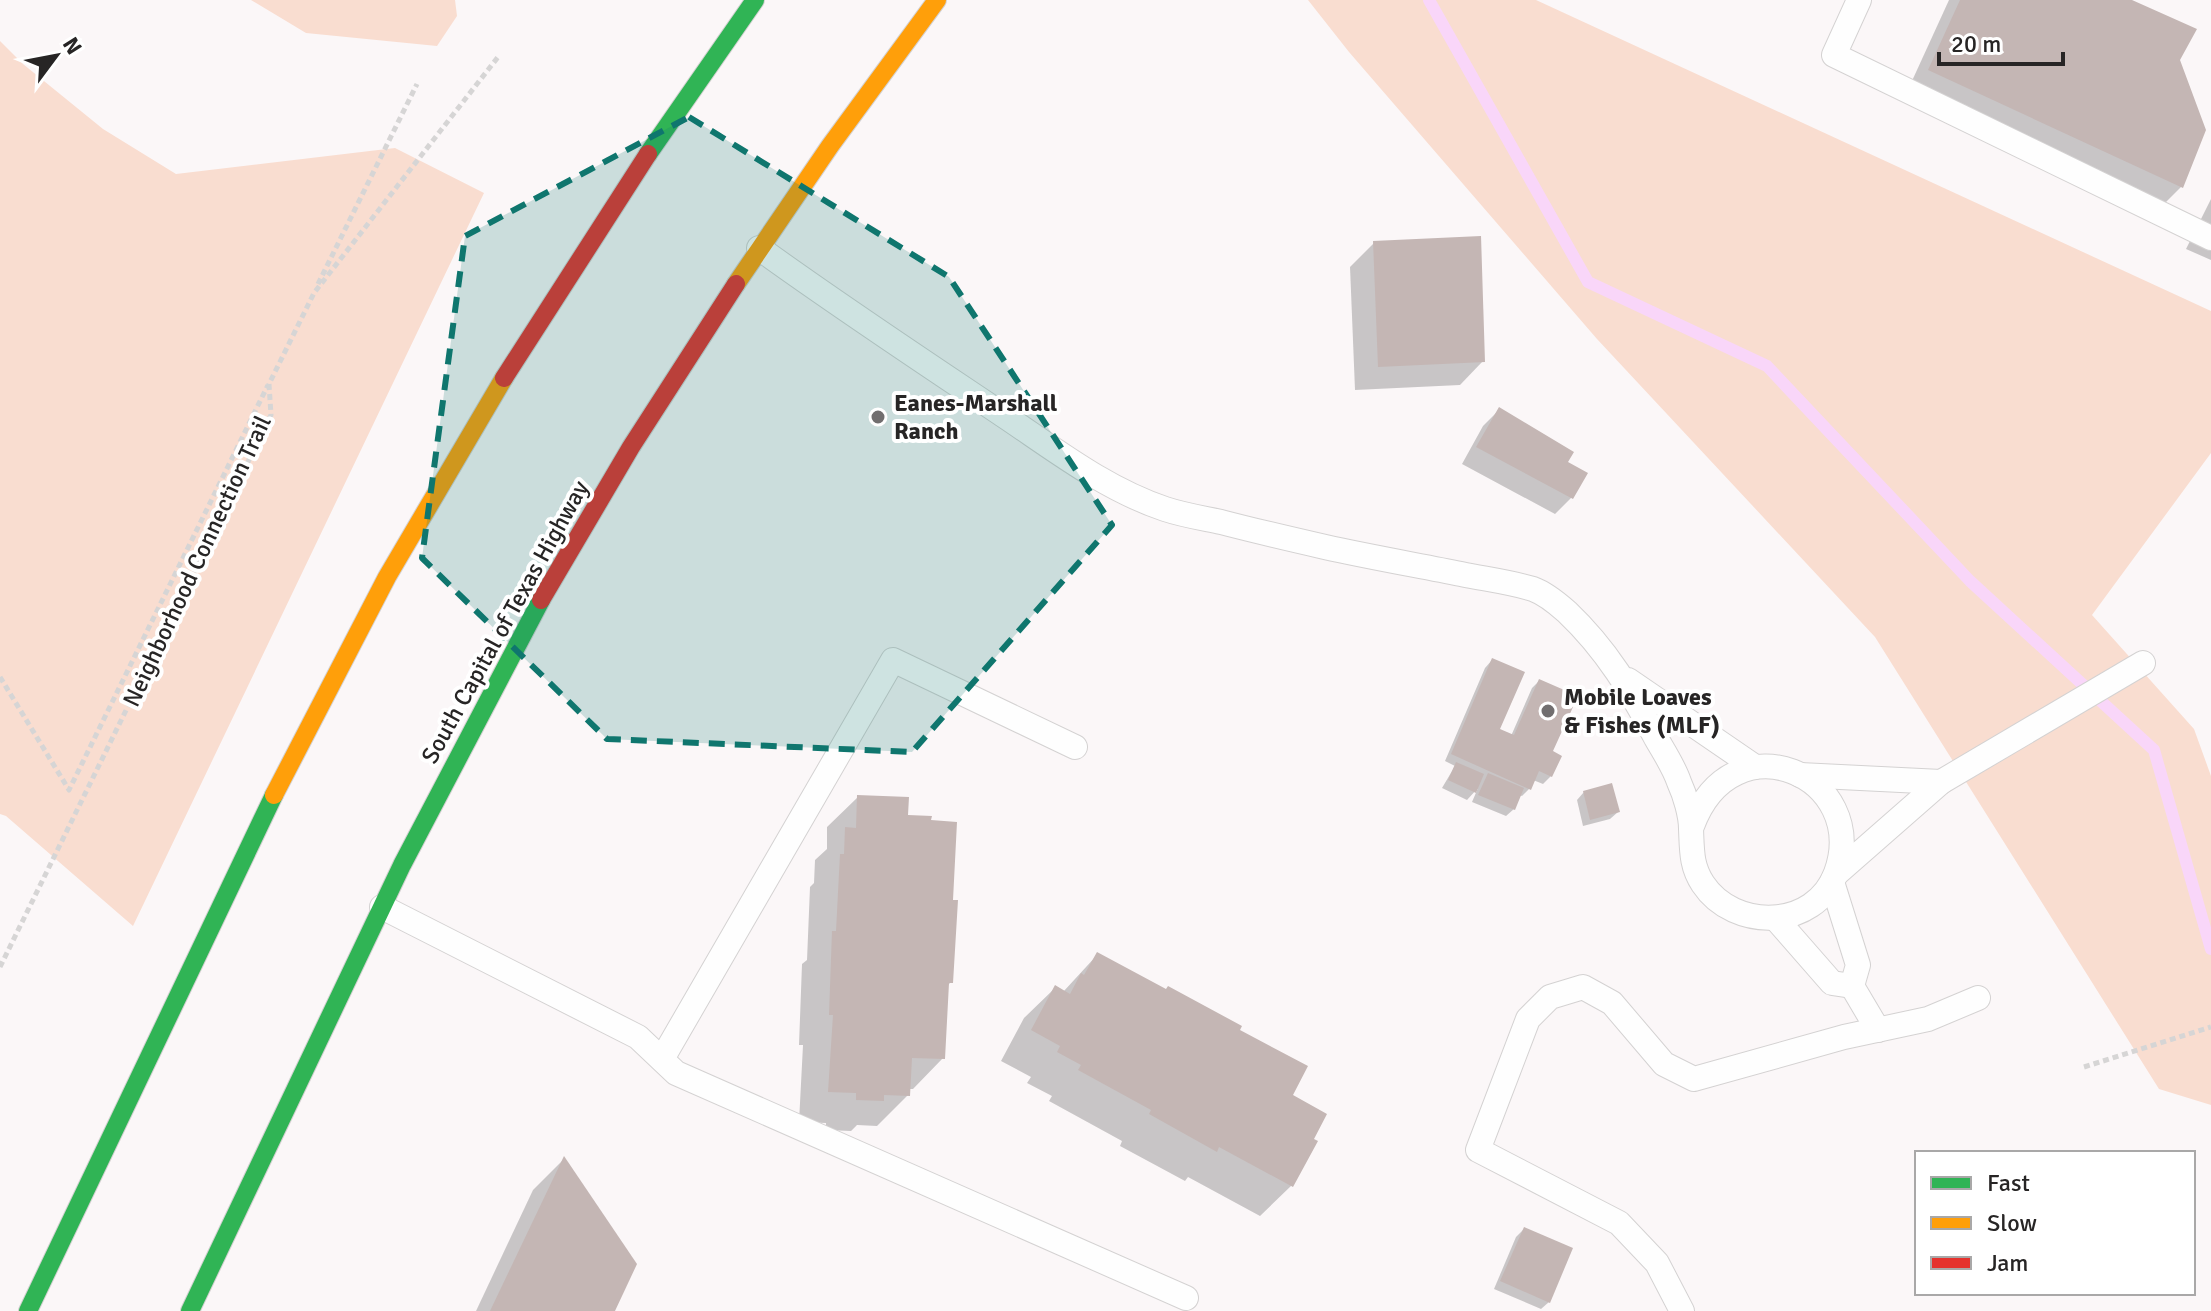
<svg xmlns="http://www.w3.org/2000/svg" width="2211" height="1311" viewBox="0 0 2211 1311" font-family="Signika,sans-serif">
<rect width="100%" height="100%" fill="#fbf7f8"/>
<g fill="#f9ddd0">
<polygon points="251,0 455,0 457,16 437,46 306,33"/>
<polygon points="1308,0 1536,0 2211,311 2211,453 2092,615 2194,729 2211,776 2211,1105 2159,1089 1875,637 1597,339 1349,52"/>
<polygon points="0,41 23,64 103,129 176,174 395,148 484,193 133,926 6,816 0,814"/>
</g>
<g fill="#0003">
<polygon points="1949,0 2127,0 2178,60 2181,187 2158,210 1906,94"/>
<polygon points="2211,199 2211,260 2186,249"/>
<polygon points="1374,243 1483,361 1460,385 1355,390 1350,267"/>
<polygon points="1499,410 1565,463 1585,474 1571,498 1555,514 1462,464 1483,426"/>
<polygon points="1492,660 1497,730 1511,736 1532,688 1539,681 1550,752 1551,776 1543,784 1533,780 1529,789 1522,796 1519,795 1514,809 1506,816 1472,802 1478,788 1467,800 1442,788 1455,766 1445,761 1485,668"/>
<polygon points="1584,792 1618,812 1610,819 1583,826 1577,800"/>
<polygon points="858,797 906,817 951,902 951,982 947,986 943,1058 913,1089 908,1089 908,1095 877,1126 857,1125 851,1131 826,1130 826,1123 799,1122 803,1045 799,1045 802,964 807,960 810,887 814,883 815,860 827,849 827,827"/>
<polygon points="1098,954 1238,1030 1290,1096 1291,1186 1260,1216 1188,1177 1185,1181 1120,1146 1122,1141 1049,1101 1052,1096 1027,1083 1031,1077 1001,1061 1024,1018 1055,988 1063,992"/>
<polygon points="563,1160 613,1311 476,1311 533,1190"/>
<polygon points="1524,1229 1549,1302 1541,1309 1494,1289 1516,1237"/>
</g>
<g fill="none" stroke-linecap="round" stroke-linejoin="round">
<polyline stroke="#f9d6f9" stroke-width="12" points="1429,0 1588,282 1767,366 1970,581 2154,750 2211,949"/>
</g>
<g fill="#c4b6b4">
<polygon points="1960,0 2132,0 2197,29 2180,60 2206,130 2183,188 1928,70"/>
<polygon points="1481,236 1485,362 1378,367 1373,241"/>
<polygon points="1499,407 1574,452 1568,462 1588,473 1573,499 1476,447"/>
<polygon points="1492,658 1525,672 1500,729 1514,735 1539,679 1578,696 1553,751 1562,756 1552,777 1539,771 1531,790 1451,754"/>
<polygon points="1456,762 1484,774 1476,793 1448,780"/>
<polygon points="1488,773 1524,788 1515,810 1478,795"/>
<polygon points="1612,783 1620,812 1590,820 1583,791"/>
<polygon points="857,795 909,797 908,815 932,816 931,820 957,822 953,900 958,900 953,983 949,983 945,1059 912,1058 910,1096 884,1095 884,1101 856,1100 856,1093 828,1092 833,1015 829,1015 832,931 836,931 840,854 844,854 845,827 856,828"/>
<polygon points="1097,952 1166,989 1168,986 1242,1026 1240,1030 1308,1066 1293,1095 1327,1114 1314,1139 1318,1141 1293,1187 1219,1147 1217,1152 1149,1114 1151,1110 1078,1070 1081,1065 1057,1052 1060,1046 1031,1030 1055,985 1070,994 1081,973 1084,975"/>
<polygon points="564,1156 637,1264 615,1311 490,1311"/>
<polygon points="1524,1227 1573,1248 1550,1303 1500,1281"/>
</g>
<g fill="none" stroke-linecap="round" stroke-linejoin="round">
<defs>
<g id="lane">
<polyline points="1859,0 1834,55 2211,238"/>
<path d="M759,248C839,306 921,360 1003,415C1054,449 1105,489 1165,509C1183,515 1202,518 1221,522C1255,531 1290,539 1325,547C1370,557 1416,565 1461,574C1485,579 1510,582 1533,589C1544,593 1558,604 1567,612C1607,650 1631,691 1656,738C1664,752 1674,767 1679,782C1685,795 1691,815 1691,829C1692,850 1691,866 1703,884C1734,931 1815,930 1836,873C1871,776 1733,715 1692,826"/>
<polyline points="1628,680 1755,767"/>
<polyline points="1800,775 1941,782"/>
<polyline points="1836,874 1941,782 2143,663"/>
<polyline points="1832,882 1858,965 1852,986 1878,1030"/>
<polyline points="382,907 638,1037 676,1073 1186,1298"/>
<polyline points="1776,919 1832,983 1852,986"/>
<polyline points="662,1059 893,660 1075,747"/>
<polyline points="1682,1311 1657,1263 1619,1223 1478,1150 1528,1019 1550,997 1583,987 1612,1003 1664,1064 1694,1079 1844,1037 1928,1019 1978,998"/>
</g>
<g id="fast">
<polyline points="648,154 755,0"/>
<polyline points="28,1311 274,795"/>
<polyline points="190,1311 402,865 541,600"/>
</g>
<g id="slow">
<polyline points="736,284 830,146 937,0"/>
<polyline points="274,795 387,577 504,378"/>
</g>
<g id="jam">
<polyline points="504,378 648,154"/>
<polyline points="541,600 631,447 736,284"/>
</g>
</defs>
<use href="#lane" stroke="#d4d2d2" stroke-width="26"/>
<use href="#fast" stroke="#d4d2d2" stroke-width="20"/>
<use href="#slow" stroke="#d4d2d2" stroke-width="20"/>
<use href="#jam" stroke="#d4d2d2" stroke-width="20"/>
<g stroke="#d6d5d5" stroke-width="5" stroke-dasharray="6 4" stroke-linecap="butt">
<polyline points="318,284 417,84"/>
<polyline points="0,677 69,790 268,385"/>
<polyline points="0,967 271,415 269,384 314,293 498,57"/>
<polyline points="2084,1067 2211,1027"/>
</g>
<use href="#lane" stroke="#fefefe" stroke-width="24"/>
<use href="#fast" stroke="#30b455" stroke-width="18"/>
<use href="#slow" stroke="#ff9f0a" stroke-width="18"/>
<use href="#jam" stroke="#e5322d" stroke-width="18"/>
</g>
<path fill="#0f766e" fill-opacity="0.2" stroke="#0f766e" stroke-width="6" stroke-dasharray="16 10" stroke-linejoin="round" d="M689,117L949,277L1112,525L912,752L607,739L422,558L465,236Z"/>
<g fill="#716e6f" stroke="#fff" stroke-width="3">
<circle cx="878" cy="417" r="8"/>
<circle cx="1548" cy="711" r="8"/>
</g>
<g text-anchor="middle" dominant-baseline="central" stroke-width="8" stroke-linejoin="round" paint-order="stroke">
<g font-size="24" font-weight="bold" fill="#272525" stroke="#fff" text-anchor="start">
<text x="894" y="403">Eanes-Marshall<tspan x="894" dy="28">Ranch</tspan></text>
<text x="1564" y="697">Mobile Loaves<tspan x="1564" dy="28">&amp; Fishes (MLF)</tspan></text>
</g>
<g font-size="24" fill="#272525" stroke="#fff">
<text transform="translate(197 561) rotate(-65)">Neighborhood Connection Trail</text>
<text transform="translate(505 622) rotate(-61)">South Capital of Texas Highway</text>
</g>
</g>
<rect x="1915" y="1151" width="280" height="144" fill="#ffffff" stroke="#a9a8a8" stroke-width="2"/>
<rect x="1931" y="1177" width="40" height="12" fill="#30b455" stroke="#a9a8a8" stroke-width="2"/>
<text x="1987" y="1191" font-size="24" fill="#272525">Fast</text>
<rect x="1931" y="1217" width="40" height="12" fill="#ff9f0a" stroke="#a9a8a8" stroke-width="2"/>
<text x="1987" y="1231" font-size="24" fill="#272525">Slow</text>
<rect x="1931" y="1257" width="40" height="12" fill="#e5322d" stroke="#a9a8a8" stroke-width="2"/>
<text x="1987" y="1271" font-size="24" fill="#272525">Jam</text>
<g transform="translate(56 56) rotate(58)" stroke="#ffffff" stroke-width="6" paint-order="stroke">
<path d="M0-6L14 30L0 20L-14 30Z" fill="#272525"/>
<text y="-12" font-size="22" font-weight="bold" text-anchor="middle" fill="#272525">N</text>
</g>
<path d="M1939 52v12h124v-12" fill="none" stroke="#272525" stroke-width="4"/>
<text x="1951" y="52" font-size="24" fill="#272525" stroke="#ffffff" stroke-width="6" paint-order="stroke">20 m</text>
</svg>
